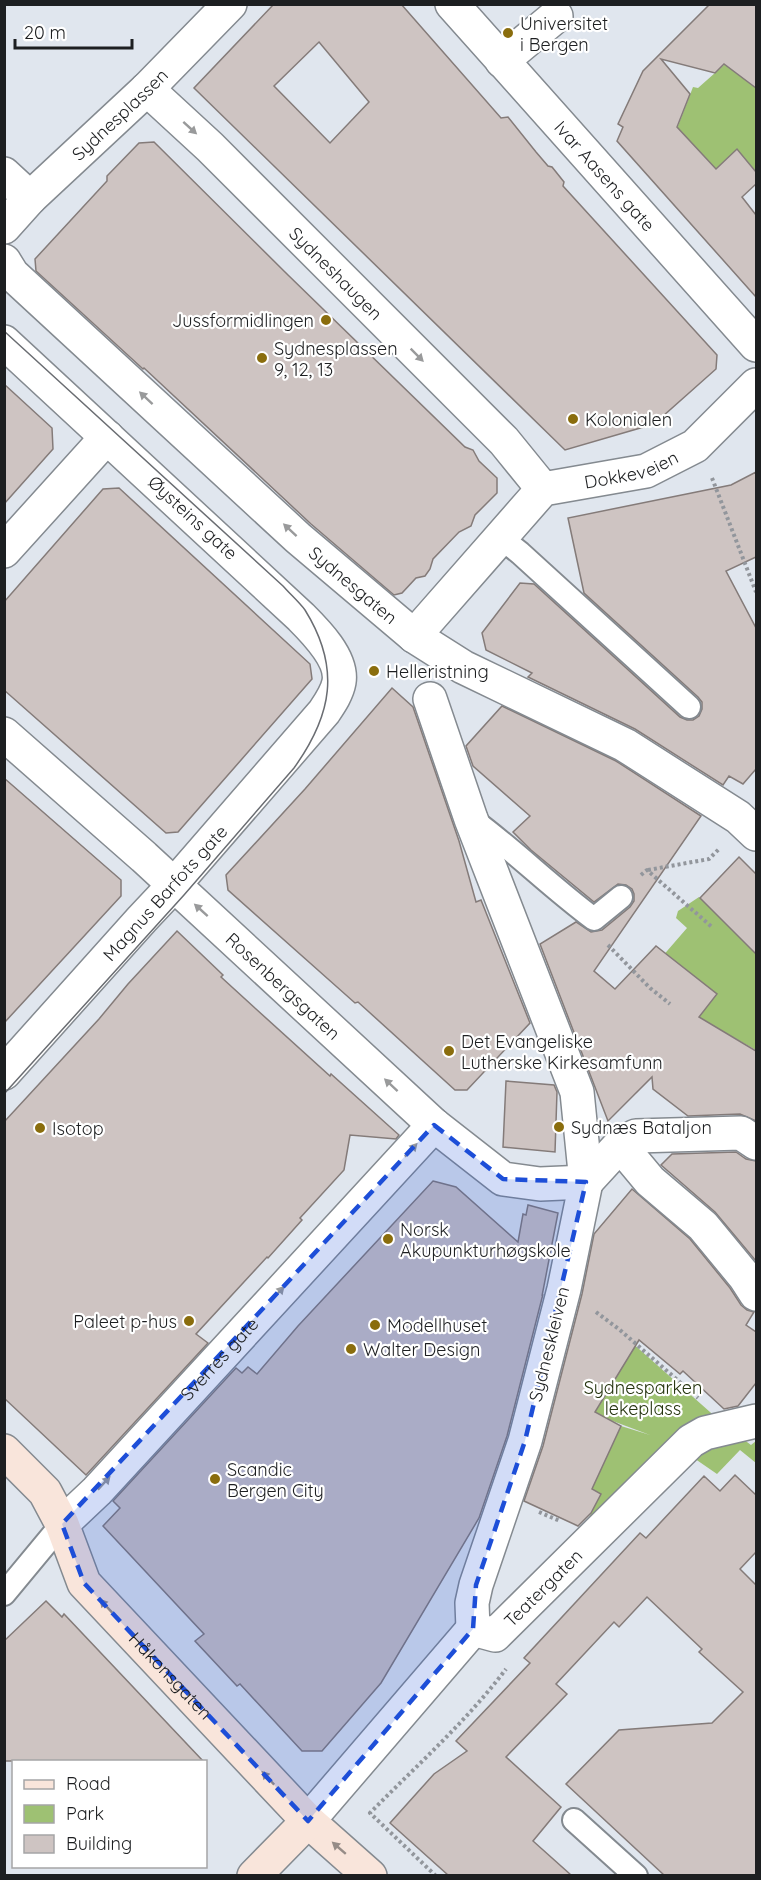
<svg xmlns="http://www.w3.org/2000/svg" width="761" height="1880" viewBox="0 0 761 1880" font-family="Quicksand,sans-serif">
<rect width="100%" height="100%" fill="#e0e6ee"/>
<g fill="#9ec173">
<polygon points="733,57 756,81 756,172 737,149 716,169 700,152 676,131 693,87 698,88"/>
<polygon points="699,897 756,953 756,1066 749,1062 756,1050 733,1037 708,1070 648,973 687,928 676,918 678,911"/>
<polygon points="630,1341 728,1428 751,1445 756,1441 756,1463 740,1450 717,1474 672,1443 584,1527 601,1494 588,1487 621,1426 650,1435 594,1414 613,1383"/>
</g>
<g fill="#cec4c2" stroke="#847b79" stroke-width="1.5" fill-rule="evenodd">
<path d="M274,4H401L501,118L508,117L536,152L548,166L552,167L564,182L563,186L717,355L716,369L654,424L565,450L194,88ZM319,42L369,102L330,143L274,86Z"/>
<polygon points="710,4 756,4 756,88 724,64 715,73 661,59 690,94 677,127 716,169 737,149 756,172 756,184 742,197 756,215 756,297 617,141 623,127 618,124 643,71"/>
<polygon points="154,142 288,275 465,447 473,450 479,461 497,478 497,493 475,515 471,526 459,532 433,559 430,569 425,576 416,578 402,593 394,595 311,524 144,368 143,369 36,271 35,259 107,181 107,176 139,143"/>
<polygon points="4,384 52,428 53,449 4,504"/>
<polygon points="756,472 756,557 726,571 756,628 756,769 743,784 729,776 723,785 635,729 528,677 532,673 486,650 482,633 520,583 534,584 680,717 687,720 693,720 699,716 702,709 702,702 698,697 584,593 568,518 731,485"/>
<polygon points="119,488 310,664 312,679 178,832 166,833 4,690 4,602 103,489"/>
<polygon points="392,688 413,707 459,841 476,902 481,900 530,1023 467,1090 455,1090 358,1002 355,1003 228,890 226,875 305,789"/>
<polygon points="502,706 616,761 701,816 594,971 615,989 656,946 717,994 699,1017 756,1051 756,1121 740,1114 688,1116 653,1089 652,1077 608,1121 540,944 576,922 591,932 602,930 630,907 634,901 634,894 632,889 626,885 618,884 594,902 531,850 513,832 530,816 473,766 466,746"/>
<polygon points="4,778 121,880 121,896 4,1023"/>
<polygon points="739,857 756,874 756,954 700,898"/>
<polygon points="177,931 223,975 221,977 256,1009 330,1076 331,1074 399,1135 396,1139 350,1135 344,1170 300,1218 302,1220 268,1258 267,1257 196,1334 208,1343 86,1475 4,1398 4,1122 99,1019 128,984"/>
<polygon points="506,1081 554,1085 557,1092 555,1152 503,1147"/>
<polygon points="736,1152 746,1159 756,1161 756,1261 715,1212 661,1165 672,1154"/>
<polygon points="433,1181 456,1187 518,1242 523,1214 526,1215 528,1205 558,1213 542,1296 543,1294 507,1436 479,1518 381,1683 322,1751 302,1751 240,1684 237,1686 195,1641 204,1634 103,1526 120,1508 113,1501 236,1368 242,1373 248,1367 257,1374 298,1326"/>
<polygon points="632,1189 690,1239 730,1288 741,1305 747,1310 754,1312 746,1325 756,1332 756,1383 738,1406 724,1409 683,1371 680,1374 639,1340 595,1412 621,1426 592,1489 601,1494 591,1513 578,1526 524,1501 543,1446 582,1294 594,1234"/>
<polygon points="735,1475 756,1495 756,1552 740,1569 756,1585 756,1875 664,1875 566,1784 619,1730 712,1723 743,1692 699,1652 702,1649 647,1597 619,1627 614,1622 556,1684 567,1694 506,1757 561,1807 533,1841 571,1875 448,1875 390,1823 434,1774 467,1751 456,1741 530,1663 524,1658 640,1533 646,1538 704,1476 720,1491"/>
<polygon points="46,1601 62,1617 64,1614 203,1761 4,1761 4,1641"/>
</g>
<g fill="none" stroke-linecap="round" stroke-linejoin="round">
<defs>
<g id="service">
<polyline points="501,538 520,553 689,707"/>
<path d="M473,820C515,851 552,888 594,919L621,897"/>
<polyline points="4,1594 62,1524"/>
<polyline points="574,1820 636,1876"/>
</g>
<g id="pedestrian">
<polyline points="620,1145 650,1181 703,1226 745,1277 756,1294"/>
<polyline points="586,1182 620,1145 636,1136 741,1133 756,1143"/>
</g>
<g id="minor">
<path id="s1" d="M452,4L756,345"/>
<polyline points="502,61 556,16"/>
<path id="s2" d="M147,89L210,147L504,441L543,489"/>
<path id="s3" d="M4,174L30,198L147,89L230,4"/>
<polyline points="4,227 30,198"/>
<path id="s4" d="M4,261L12,274L298,538L414,636L463,667L625,745L738,817L756,834"/>
<path id="s5" d="M4,342L301,617C316,632 343,659 339,682C337,693 330,703 324,712L174,885L142,919L4,1073"/>
<polyline points="4,551 107,437"/>
<path id="s6" d="M414,636L543,489L646,471L695,446L756,385"/>
<polyline points="430,699 471,819 577,1092 586,1182 564,1289 525,1441 476,1585 472,1603 473,1629"/>
<path id="s7" d="M4,734L144,857L434,1125L503,1179L540,1184L586,1182"/>
<path id="s8" d="M62,1524L97,1491L434,1125"/>
<path id="s9" d="M473,1629L495,1635L691,1441L705,1433L756,1421"/>
<polyline points="308,1821 473,1629"/>
</g>
<g id="secondary">
<path id="s10" d="M4,1451L45,1492L62,1524L84,1583L308,1821L370,1876"/>
<polyline points="254,1876 308,1821"/>
</g>
</defs>
<use href="#service" stroke="#848a90" stroke-width="26"/>
<use href="#pedestrian" stroke="#848a90" stroke-width="36"/>
<use href="#minor" stroke="#848a90" stroke-width="36"/>
<use href="#secondary" stroke="#848a90" stroke-width="36"/>
<g stroke="#92969c" stroke-width="4" stroke-dasharray="3 3" stroke-linecap="butt">
<polyline points="712,478 756,592"/>
<polyline points="648,870 709,859 719,849"/>
<polyline points="641,875 647,870 713,928"/>
<polyline points="608,945 650,988 670,1004"/>
<polyline points="596,1312 620,1330 698,1398"/>
<polyline points="539,1512 560,1521"/>
<path d="M436,1876L370,1813C416,1766 466,1722 506,1669"/>
</g>
<use href="#service" stroke="#fff" stroke-width="22"/>
<use href="#pedestrian" stroke="#fff" stroke-width="33"/>
<use href="#minor" stroke="#fff" stroke-width="33"/>
<use href="#secondary" stroke="#f9e5db" stroke-width="33"/>
<path stroke="#6a6d72" stroke-width="1.5" d="M4,331L283,586C290,594 299,602 305,610C341,668 332,715 294,768L184,895L4,1094"/>
</g>
<defs><path id="oneway-solid" d="M-6-.8H1V-3.2L6.5 0L1 3.2V.8H-6Z" transform="scale(1.5)"/></defs>
<g fill="#999a9b">
<use href="#oneway-solid" transform="translate(190 128) rotate(42)"/>
<use href="#oneway-solid" transform="translate(417 355) rotate(45)"/>
<use href="#oneway-solid" transform="translate(146 398) rotate(-137)"/>
<use href="#oneway-solid" transform="translate(290 530) rotate(-137)"/>
<use href="#oneway-solid" transform="translate(201 910) rotate(-138)"/>
<use href="#oneway-solid" transform="translate(391 1085) rotate(-137)"/>
<use href="#oneway-solid" transform="translate(411 1150) rotate(-47)"/>
<use href="#oneway-solid" transform="translate(278 1293) rotate(-47)"/>
<use href="#oneway-solid" transform="translate(104 1483) rotate(-47)"/>
</g>
<g fill="#968c87">
<use href="#oneway-solid" transform="translate(106 1606) rotate(-133)"/>
<use href="#oneway-solid" transform="translate(268 1778) rotate(-133)"/>
<use href="#oneway-solid" transform="translate(339 1848) rotate(-139)"/>
</g>
<path fill="#1d4ed8" fill-opacity="0.2" stroke="#1d4ed8" stroke-width="4.5" stroke-dasharray="12 8" stroke-linejoin="round" d="M434,1125L503,1179L586,1182L525,1441L476,1585L473,1629L308,1821L84,1583L62,1524Z"/>
<g fill="#8a6d0d" stroke="#fff" stroke-width="2">
<circle cx="508" cy="33" r="6"/>
<circle cx="326" cy="320" r="6"/>
<circle cx="262" cy="358" r="6"/>
<circle cx="573" cy="419" r="6"/>
<circle cx="374" cy="671" r="6"/>
<circle cx="449" cy="1051" r="6"/>
<circle cx="559" cy="1127" r="6"/>
<circle cx="40" cy="1128" r="6"/>
<circle cx="388" cy="1239" r="6"/>
<circle cx="189" cy="1321" r="6"/>
<circle cx="375" cy="1325" r="6"/>
<circle cx="351" cy="1349" r="6"/>
<circle cx="215" cy="1479" r="6"/>
</g>
<g text-anchor="middle" dominant-baseline="central" stroke-width="4.5" stroke-linejoin="round" paint-order="stroke">
<g font-size="18" fill="#1d1f21" stroke="#fff" text-anchor="start">
<text x="520" y="23">Universitet<tspan x="520" dy="21">i Bergen</tspan></text>
<text x="314" y="320" text-anchor="end">Jussformidlingen</text>
<text x="274" y="348">Sydnesplassen<tspan x="274" dy="21">9, 12, 13</tspan></text>
<text x="585" y="419">Kolonialen</text>
<text x="386" y="671">Helleristning</text>
<text x="461" y="1041">Det Evangeliske<tspan x="461" dy="21">Lutherske Kirkesamfunn</tspan></text>
<text x="571" y="1127">Sydnæs Bataljon</text>
<text x="52" y="1128">Isotop</text>
<text x="400" y="1229">Norsk<tspan x="400" dy="21">Akupunkturhøgskole</tspan></text>
<text x="177" y="1321" text-anchor="end">Paleet p-hus</text>
<text x="387" y="1325">Modellhuset</text>
<text x="363" y="1349">Walter Design</text>
<text x="227" y="1469">Scandic<tspan x="227" dy="21">Bergen City</tspan></text>
</g>
<g font-size="18" fill="#1d1f21" stroke="#fff">
<text stroke="none"><textPath href="#s3" startOffset="158">Sydnesplassen</textPath></text>
<text stroke="none"><textPath href="#s1" startOffset="230">Ivar Aasens gate</textPath></text>
<text stroke="none"><textPath href="#s2" startOffset="264">Sydneshaugen</textPath></text>
<text stroke="none"><textPath href="#s6" startOffset="286">Dokkeveien</textPath></text>
<text stroke="none"><textPath href="#s5" startOffset="258">Øysteins gate</textPath></text>
<text stroke="none"><textPath href="#s4" startOffset="477">Sydnesgaten</textPath></text>
<text transform="translate(165 893) rotate(-48)">Magnus Barfots gate</text>
<text stroke="none"><textPath href="#s7" startOffset="376">Rosenbergsgaten</textPath></text>
<text transform="translate(549 1344) rotate(-76)">Sydneskleiven</text>
<text stroke="none"><textPath href="#s8" startOffset="228">Sverres gate</textPath></text>
<text stroke="none"><textPath href="#s9" startOffset="90">Teatergaten</textPath></text>
<text stroke="none"><textPath href="#s10" startOffset="284">Håkonsgaten</textPath></text>
</g>
<g font-size="18" fill="#24330e" stroke="#fff">
<text x="643" y="1387">Sydnesparken<tspan x="643" dy="21">lekeplass</tspan></text>
</g>
</g>
<rect width="761" height="1880" fill="none" stroke="#1d1f21" stroke-width="12"/>
<rect x="12" y="1760" width="195" height="108" fill="#ffffff" stroke="#a5a5a6" stroke-width="1.5"/>
<rect x="24" y="1780" width="30" height="9" fill="#f9e5db" stroke="#a5a5a6" stroke-width="1.5"/>
<text x="66" y="1790" font-size="18" fill="#1d1f21">Road</text>
<rect x="24" y="1805" width="30" height="18" fill="#9ec173" stroke="#a5a5a6" stroke-width="1.5"/>
<text x="66" y="1820" font-size="18" fill="#1d1f21">Park</text>
<rect x="24" y="1835" width="30" height="18" fill="#cec4c2" stroke="#a5a5a6" stroke-width="1.5"/>
<text x="66" y="1850" font-size="18" fill="#1d1f21">Building</text>
<path d="M15 39v9h117v-9" fill="none" stroke="#1d1f21" stroke-width="3"/>
<text x="24" y="39" font-size="18" fill="#1d1f21" stroke="#ffffff" stroke-width="4.5" paint-order="stroke">20 m</text>
</svg>
